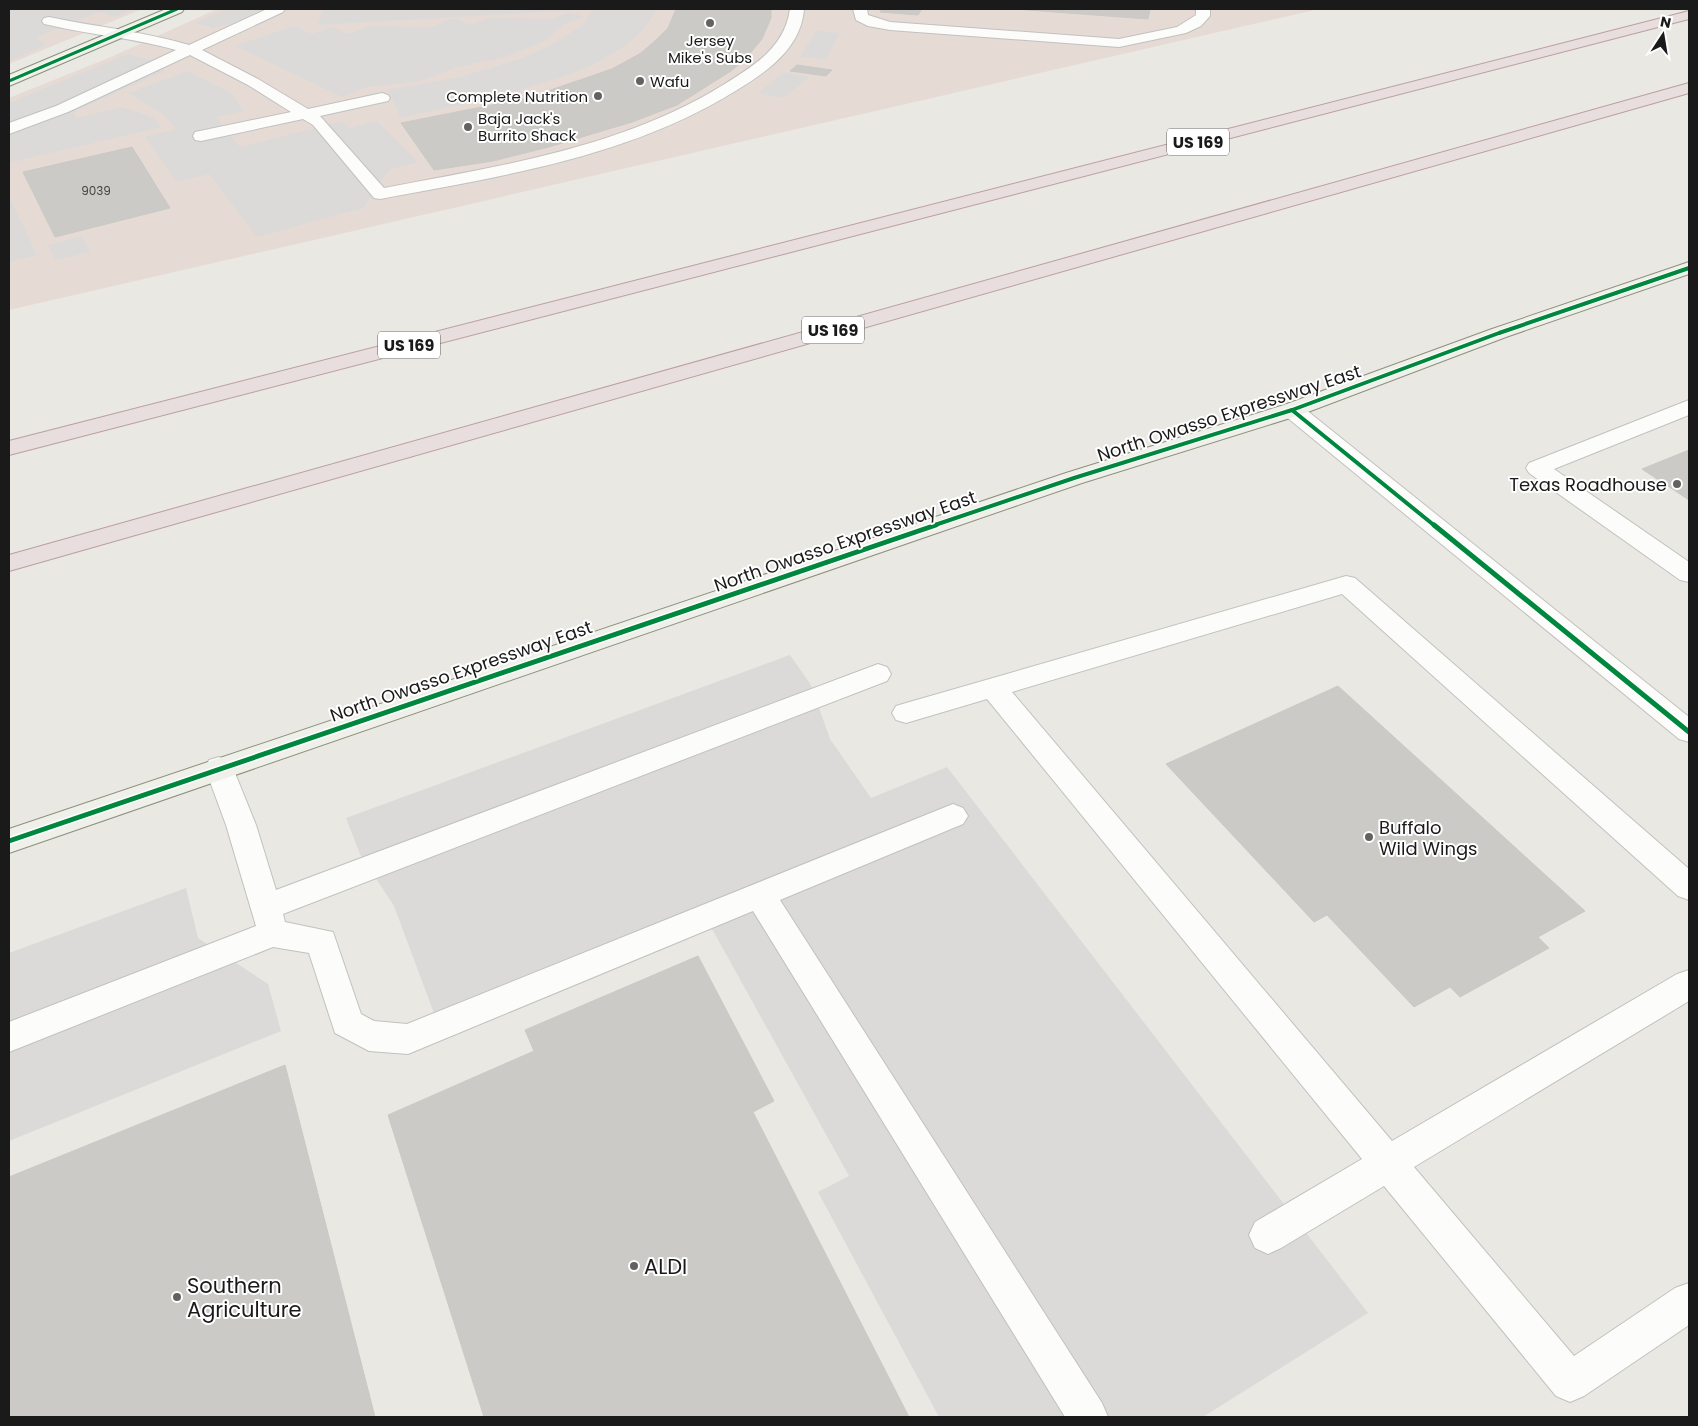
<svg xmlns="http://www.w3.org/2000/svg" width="1698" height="1426" viewBox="0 0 1698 1426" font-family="Poppins,sans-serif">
<rect width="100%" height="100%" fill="#e9e8e3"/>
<g fill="#e6dad5">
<polygon points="9,9 142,9 9,64"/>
<polygon points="217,9 1319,9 9,310 9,98 111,57"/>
</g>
<g fill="#dbdad8">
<polygon points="9,9 132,9 116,17 98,12 36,38 46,45 9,61"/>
<polygon points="226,9 294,9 213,28 195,23"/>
<polygon points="323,9 580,9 580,10 318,25"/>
<polygon points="594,9 658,9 643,30 625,46 595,64 568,75 500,96 401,118 388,90 464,76 522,58 553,44 583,25"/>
<polygon points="570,12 584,17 564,24 545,41 505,57 457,67 421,81 366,87 342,97 235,46 293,26 312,34 332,27 349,34 370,26 431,27 453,18 470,25 490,18 552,19"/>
<polygon points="816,31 840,33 826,59 800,57"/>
<polygon points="128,54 148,59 165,71 73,112 77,118 122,107 153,117 161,127 9,163 9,103"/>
<polygon points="188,71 233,94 244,111 216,117 240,147 343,121 350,128 377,121 418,162 389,170 363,208 257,237 209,174 176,182 145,137 176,129 164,115 128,93"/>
<polygon points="784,72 809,77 784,98 758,93"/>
<polygon points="9,196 37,255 9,262"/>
<polygon points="82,236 90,252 55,260 48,245"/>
<polygon points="790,655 811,685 830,739 871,798 947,767 1368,1313 1203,1417 939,1417 818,1192 849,1176 711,927 444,1040 394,906 360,854 346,818"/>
<polygon points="186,888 198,938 268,984 281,1031 9,1141 9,953"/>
</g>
<g fill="#cbcac6" stroke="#ccc9c4">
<polygon points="676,9 771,9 771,18 762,39 747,57 731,71 677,105 632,122 549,147 493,161 434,170 401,123 527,98 612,69 641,53 656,40 668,28"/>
<polygon points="882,9 922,9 918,15 880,12"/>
<polygon points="1014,9 1150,9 1148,19"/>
<polygon points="797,65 832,70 826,76 790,71"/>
<polygon points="132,147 170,208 55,237 23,172"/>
<polygon points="1689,450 1689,500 1642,469"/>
<polygon points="1338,686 1585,911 1538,937 1549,948 1460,997 1450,987 1414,1007 1327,915 1314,922 1166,764"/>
<polygon points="698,956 774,1101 753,1112 909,1417 484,1417 388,1115 534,1051 525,1030"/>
<polygon points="285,1065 375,1417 9,1417 9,1177"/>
</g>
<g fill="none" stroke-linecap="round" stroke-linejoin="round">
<defs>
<g id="lane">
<path d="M267,9H285L283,12L202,50L258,79L308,109L382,93L388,95L390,98L388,101L320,116L384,188C500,166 621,148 723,85C754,66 785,47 790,9H804C801,48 768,71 737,90C630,157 502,176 380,199L374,198L313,125L303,119L201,141L195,140L193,136L195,132L291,112L248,85L190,55L68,112L9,134V123L56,106L176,50C135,38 91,35 49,25L44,24L42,21L44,18L49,17C96,27 143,31 189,45Z"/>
<polygon points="853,9 867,9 868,15 890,22 1119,39 1177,27 1196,15 1196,9 1210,9 1210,16 1201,26 1186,33 1119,47 890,30 868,26 856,20"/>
<polygon points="1689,400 1689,415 1554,469 1689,562 1689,582 1680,580 1529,473 1526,468 1529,463"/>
<polygon points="1346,576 1355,578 1689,869 1689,900 1678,896 1342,594 1012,692 1392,1141 1677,974 1689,970 1689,1001 1414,1167 1574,1356 1675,1288 1689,1283 1689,1325 1584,1396 1570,1402 1556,1396 1384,1186 1281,1248 1268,1254 1255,1248 1249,1235 1255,1222 1362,1159 987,699 906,723 896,720 892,713 896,706 906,703"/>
<polygon points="878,664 887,667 891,674 887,681 283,914 285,922 333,932 361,1014 374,1021 407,1024 943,808 953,804 963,808 968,816 963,824 780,900 1102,1403 1108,1417 1065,1417 753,911 408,1054 369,1051 335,1033 309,953 273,947 9,1052 9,1022 256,926 226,825 205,768 209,760 219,757 229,760 233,768 256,825 276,890"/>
</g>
<polygon id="street" points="1292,403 1300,405 1689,717 1689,742 1679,739 1284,415 1281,410 1284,405"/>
<g id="secondary">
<polygon points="166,9 184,9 182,12 9,86 9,75"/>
<polygon points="1689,262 1689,274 1506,337 1300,415 1082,483 9,853 9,829 1066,473 1284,405 1492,329"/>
</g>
<g id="highway">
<polygon points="1689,11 1689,19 9,455 9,441"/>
<polygon points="1689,83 1689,93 9,571 9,555"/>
</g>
</defs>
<use href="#lane" stroke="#c1c1bf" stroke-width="2"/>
<use href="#street" stroke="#c1c1bf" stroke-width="2"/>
<use href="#secondary" stroke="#8d907d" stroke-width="2"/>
<use href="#highway" stroke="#bb9ea2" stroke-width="2"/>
<use href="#lane" fill="#fcfcfb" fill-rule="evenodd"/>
<use href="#street" fill="#fcfcfb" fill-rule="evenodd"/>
<use href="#secondary" fill="#eff0e9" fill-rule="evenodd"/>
<use href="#highway" fill="#e7dedd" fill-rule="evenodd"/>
<defs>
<polyline id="cycleway-far2" points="9,81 177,9"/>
<g id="cycleway-far1">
<polyline points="1292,410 1435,526"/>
<polyline points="932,526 1074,478 1292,410 1499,333 1689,268"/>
</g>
<g id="cycleway">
<polyline points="1434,525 1689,732"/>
<polyline points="9,841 936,525"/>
</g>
</defs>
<use href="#cycleway-far2" stroke="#fff" stroke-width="5"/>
<use href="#cycleway-far1" stroke="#fff" stroke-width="6"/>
<use href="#cycleway" stroke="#fff" stroke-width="8"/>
<use href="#cycleway-far2" stroke="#00873e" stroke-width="3"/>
<use href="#cycleway-far1" stroke="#00873e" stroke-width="4"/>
<use href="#cycleway" stroke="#00873e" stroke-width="5"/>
</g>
<g fill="#626260" stroke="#fff" stroke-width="2">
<circle cx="710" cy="23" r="5"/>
<circle cx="640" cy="81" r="5"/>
<circle cx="598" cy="96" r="5"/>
<circle cx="468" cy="127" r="5"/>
<circle cx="1677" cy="484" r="5"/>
<circle cx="1369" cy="837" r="5"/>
<circle cx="634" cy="1266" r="5"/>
<circle cx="177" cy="1297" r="5"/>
</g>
<g text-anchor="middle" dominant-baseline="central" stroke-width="4" stroke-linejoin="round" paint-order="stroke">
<g font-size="12" fill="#464645">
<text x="96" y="190">9039</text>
</g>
<g font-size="15" fill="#1a1a1a" stroke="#fff" text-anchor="start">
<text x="710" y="40" text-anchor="middle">Jersey<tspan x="710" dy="17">Mike's Subs</tspan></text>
<text x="650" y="81">Wafu</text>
<text x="588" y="96" text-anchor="end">Complete Nutrition</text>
<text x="478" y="118">Baja Jack's<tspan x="478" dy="17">Burrito Shack</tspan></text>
</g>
<g fill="#fff" stroke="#5f5f5f" stroke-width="1">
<rect x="1167" y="128.5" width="62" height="27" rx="4"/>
<rect x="802" y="316.5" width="62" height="27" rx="4"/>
<rect x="378" y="331.5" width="62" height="27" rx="4"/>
</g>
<g font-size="16" font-weight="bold" fill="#1a1a1a">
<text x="1198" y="142">US 169</text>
<text x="833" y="330">US 169</text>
<text x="409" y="345">US 169</text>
</g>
<g font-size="18" fill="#1a1a1a" stroke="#fff">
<text transform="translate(1229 413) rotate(-18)">North Owasso Expressway East</text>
<text transform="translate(845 541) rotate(-19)">North Owasso Expressway East</text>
<text transform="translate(461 671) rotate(-19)">North Owasso Expressway East</text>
</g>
<g font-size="18" fill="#1a1a1a" stroke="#fff" text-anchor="end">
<text x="1667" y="484">Texas Roadhouse</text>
<text x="1379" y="827" text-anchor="start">Buffalo<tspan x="1379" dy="21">Wild Wings</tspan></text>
</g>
<g font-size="21" fill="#1a1a1a" stroke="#fff" text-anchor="start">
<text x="644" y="1266">ALDI</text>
<text x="187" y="1285">Southern<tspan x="187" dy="24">Agriculture</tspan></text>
</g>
</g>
<rect width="1698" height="1426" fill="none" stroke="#1a1a1a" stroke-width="20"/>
<g transform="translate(1663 35) rotate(12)" stroke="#ffffff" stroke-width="4" paint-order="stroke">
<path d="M0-4L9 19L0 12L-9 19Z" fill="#1a1a1a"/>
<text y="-8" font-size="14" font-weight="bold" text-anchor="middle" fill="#1a1a1a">N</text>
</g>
</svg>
